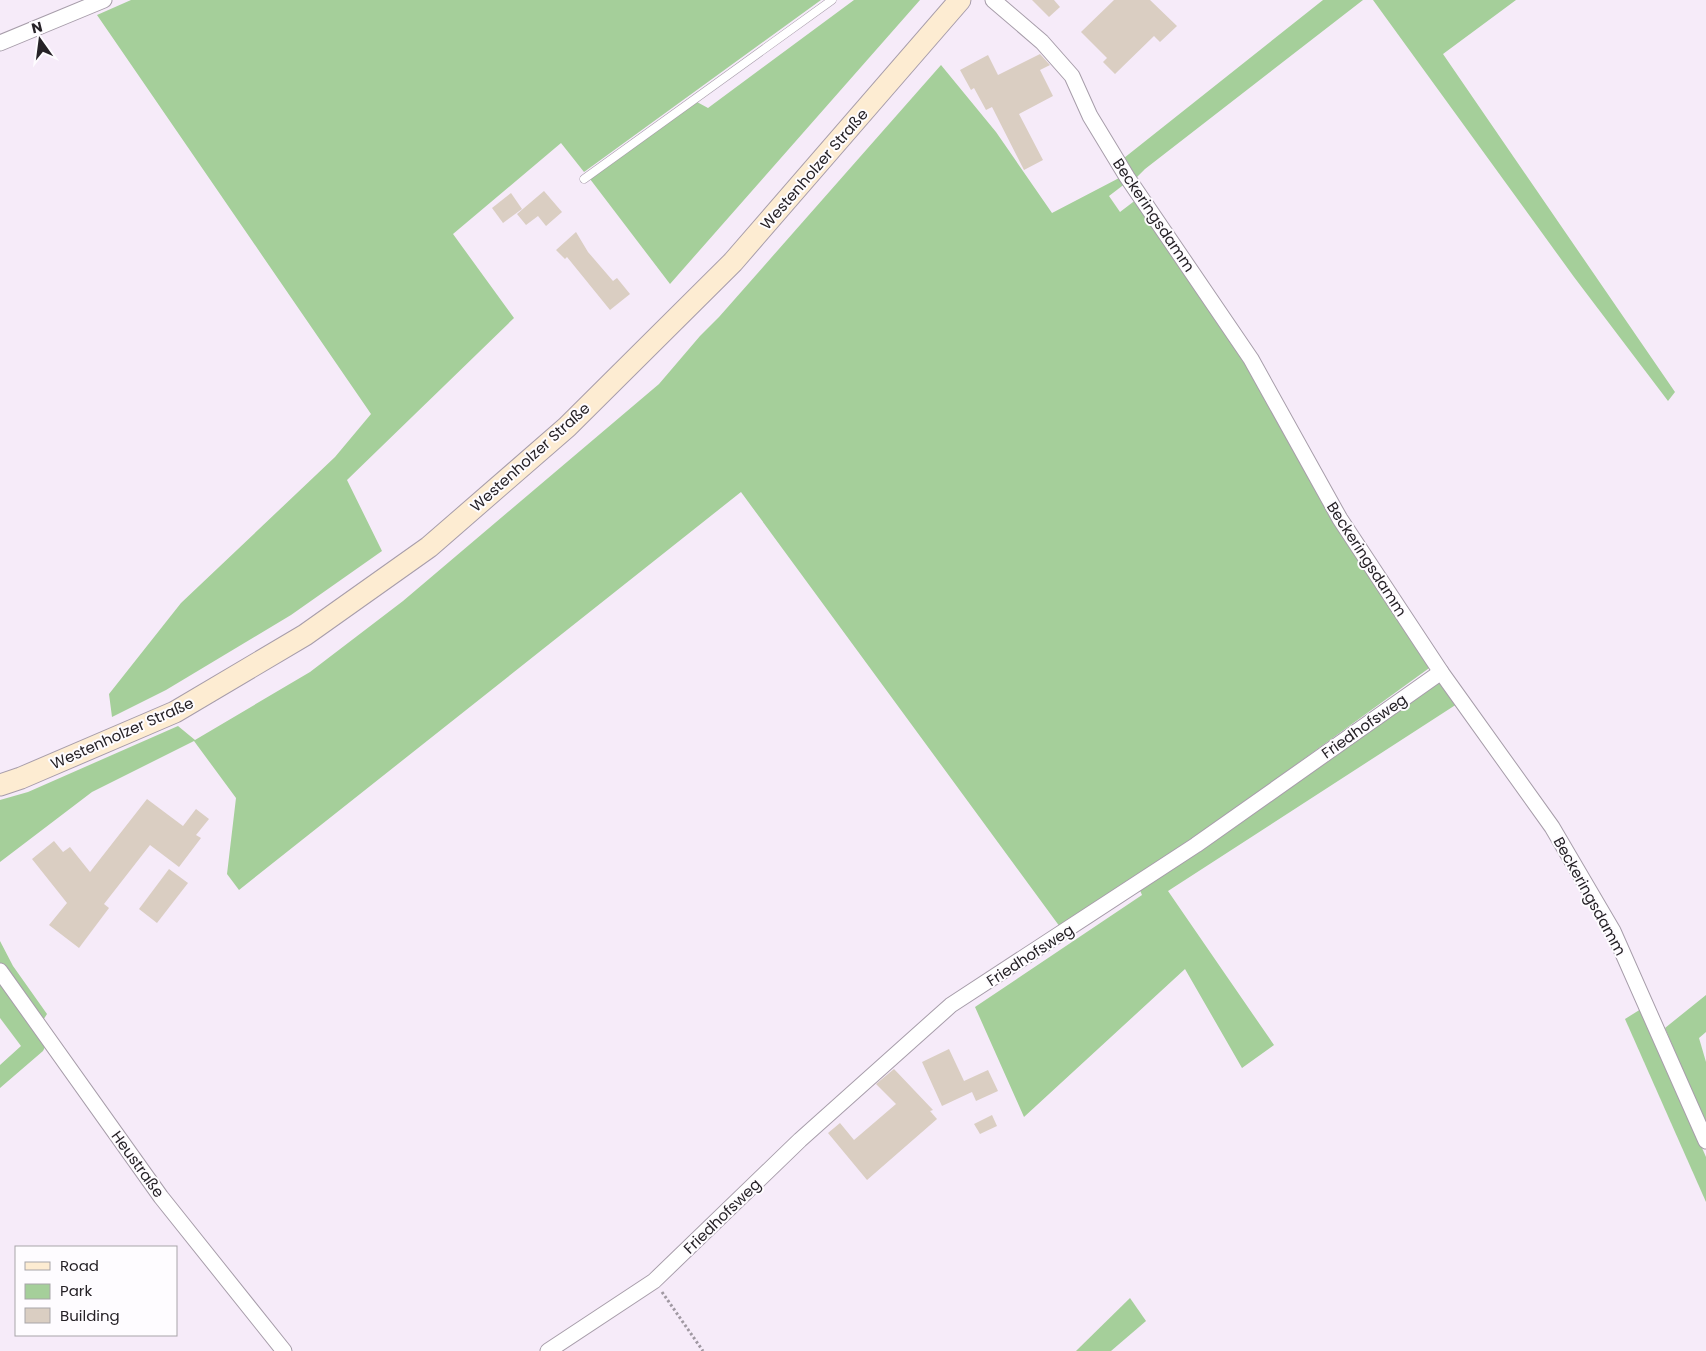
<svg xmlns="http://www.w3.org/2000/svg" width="1706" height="1351" viewBox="0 0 1706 1351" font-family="Poppins,sans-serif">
<rect width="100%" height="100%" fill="#f6ebf9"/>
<g fill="#a5cf9a">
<polygon points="131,0 821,0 584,172 561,143 453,234 514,318 347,480 382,551 291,615 166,690 112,717 109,694 181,603 335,457 371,414 97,15"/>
<polygon points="854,0 920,0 670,284 590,179 697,102 708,108"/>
<polygon points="1323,0 1363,0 1145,169 1136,178 1124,158"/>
<polygon points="1373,0 1516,0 1443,54 1675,392 1668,401 1574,277"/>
<polygon points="941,65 996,132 1052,213 1121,177 1126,183 1109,196 1120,212 1137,199 1216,316 1432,666 1192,840 1060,927 741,492 239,890 227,874 236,798 194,741 92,792 0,862 0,800 28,792 178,726 195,740 310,672 403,601 659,384 700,336 719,317"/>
<polygon points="1439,677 1457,704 1168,891 1274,1045 1242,1068 1185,969 1024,1117 975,1007 1142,895 1139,888"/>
<polygon points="0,941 13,966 47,1014 36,1031 46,1045 43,1051 0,1088 0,1065 21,1046 0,1018"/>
<polygon points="1706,995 1706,1032 1699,1038 1706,1062 1706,1125 1665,1028"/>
<polygon points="1641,1009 1706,1157 1706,1202 1625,1019"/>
<polygon points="1130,1298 1146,1321 1111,1351 1076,1351"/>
</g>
<g fill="#dacec2">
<polygon points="1032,0 1054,0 1060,7 1049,17"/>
<polygon points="1114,0 1150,0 1177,26 1160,42 1154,36 1115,74 1103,62 1107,58 1081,32"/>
<polygon points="1040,54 1050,65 1040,70 1053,96 1019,114 1043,160 1024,170 992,107 986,110 974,88 971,90 960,70 988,55 998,75"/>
<polygon points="544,191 562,212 546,226 538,216 526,225 517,214"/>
<polygon points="511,193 522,209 503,223 492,208"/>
<polygon points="576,232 588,252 613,281 617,278 630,294 610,310 567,257 565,259 556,250"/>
<polygon points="147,799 183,826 196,809 209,819 196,835 201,838 179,867 150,845 104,904 109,908 79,948 49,925 67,903 32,859 54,841 63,852 70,847 90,872"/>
<polygon points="169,869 188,883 157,923 139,909"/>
<polygon points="949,1049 964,1081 988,1070 998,1091 976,1101 972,1092 942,1106 922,1062"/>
<polygon points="894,1069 933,1110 930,1111 937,1119 867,1180 828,1133 840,1123 854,1140 896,1104 876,1084"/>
<polygon points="992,1115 997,1126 980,1134 974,1124"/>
</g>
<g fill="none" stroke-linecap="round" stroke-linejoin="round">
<defs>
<polyline id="lane" points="584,179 832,0"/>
<g id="street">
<polyline points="993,0 1042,42 1072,76 1090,116 1127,177 1251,359 1340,519 1441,672 1552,827 1613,931 1706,1141"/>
<polyline points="0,43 104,0"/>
<polyline points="0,971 161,1197 284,1351"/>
<polyline points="548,1351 654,1281 800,1140 951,1005 1196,845 1441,672"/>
</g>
<polyline id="secondary" points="0,785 21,778 175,712 305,635 429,547 567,427 733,262 960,0"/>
</defs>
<use href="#lane" stroke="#a79daa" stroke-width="9"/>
<use href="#street" stroke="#a79daa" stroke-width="17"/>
<use href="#secondary" stroke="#a79daa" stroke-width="23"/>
<polyline stroke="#a098a2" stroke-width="3" stroke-dasharray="2.5 2.5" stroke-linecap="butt" points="662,1292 703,1351"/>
<use href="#lane" stroke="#fff" stroke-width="8"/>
<use href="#street" stroke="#fff" stroke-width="15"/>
<use href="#secondary" stroke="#fdecd2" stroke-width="21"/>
</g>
<g text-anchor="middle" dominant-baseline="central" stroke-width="4" stroke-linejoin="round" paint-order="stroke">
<g font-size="15" fill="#262227" stroke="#fefcff">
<text transform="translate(814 169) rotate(-49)">Westenholzer Straße</text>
<text transform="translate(1154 215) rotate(56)">Beckeringsdamm</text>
<text transform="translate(530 457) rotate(-42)">Westenholzer Straße</text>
<text transform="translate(1367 559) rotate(57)">Beckeringsdamm</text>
<text transform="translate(1364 726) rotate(-35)">Friedhofsweg</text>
<text transform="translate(122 733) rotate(-24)">Westenholzer Straße</text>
<text transform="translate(1590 896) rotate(61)">Beckeringsdamm</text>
<text transform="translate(1030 955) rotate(-33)">Friedhofsweg</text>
<text transform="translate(138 1164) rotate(54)">Heustraße</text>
<text transform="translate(722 1216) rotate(-44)">Friedhofsweg</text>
</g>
</g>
<rect x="15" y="1246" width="162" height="90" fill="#fefcff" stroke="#a8a5a9"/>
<rect x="25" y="1262" width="25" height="8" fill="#fdecd2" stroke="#a8a5a9"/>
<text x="60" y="1271" font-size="15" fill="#262227">Road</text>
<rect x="25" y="1284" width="25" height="15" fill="#a5cf9a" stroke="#a8a5a9"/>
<text x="60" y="1296" font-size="15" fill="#262227">Park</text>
<rect x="25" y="1308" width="25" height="15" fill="#dacec2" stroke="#a8a5a9"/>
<text x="60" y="1321" font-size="15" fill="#262227">Building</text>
<g transform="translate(40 40) rotate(346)" stroke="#fefcff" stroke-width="4" paint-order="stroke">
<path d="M0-4L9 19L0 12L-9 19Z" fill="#262227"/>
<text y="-8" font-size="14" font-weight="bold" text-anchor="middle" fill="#262227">N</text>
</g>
</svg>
